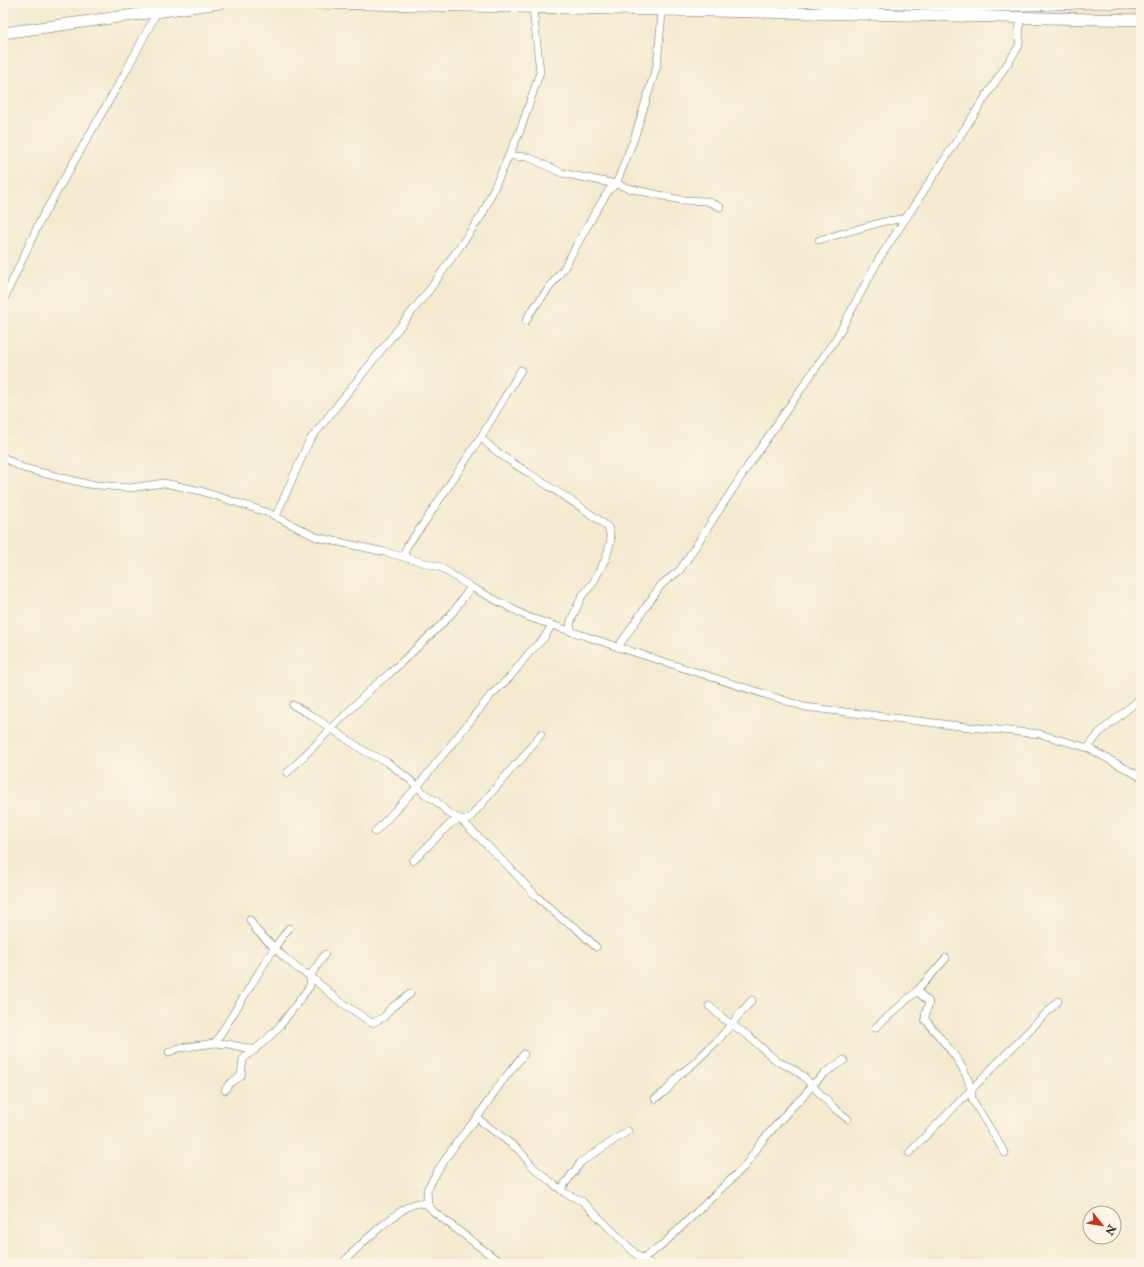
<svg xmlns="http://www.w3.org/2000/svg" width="1144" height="1267" viewBox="0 0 1144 1267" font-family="'IM FELL Double Pica',serif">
<rect width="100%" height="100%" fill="#fcf5e5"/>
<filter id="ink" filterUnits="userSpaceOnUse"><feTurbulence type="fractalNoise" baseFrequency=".025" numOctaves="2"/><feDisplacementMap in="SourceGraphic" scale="8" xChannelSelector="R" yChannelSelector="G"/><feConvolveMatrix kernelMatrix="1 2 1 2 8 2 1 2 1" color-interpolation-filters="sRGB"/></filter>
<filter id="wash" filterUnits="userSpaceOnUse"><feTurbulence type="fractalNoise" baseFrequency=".012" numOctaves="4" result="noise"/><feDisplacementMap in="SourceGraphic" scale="16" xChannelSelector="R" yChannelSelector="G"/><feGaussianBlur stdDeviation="0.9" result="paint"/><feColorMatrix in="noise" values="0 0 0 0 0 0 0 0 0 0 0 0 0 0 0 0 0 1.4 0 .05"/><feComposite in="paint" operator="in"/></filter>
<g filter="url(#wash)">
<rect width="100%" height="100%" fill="#f3eacf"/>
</g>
<g filter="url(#ink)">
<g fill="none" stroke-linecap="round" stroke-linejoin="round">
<defs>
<g id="minor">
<polyline points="808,3 829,5 897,5 969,8 1034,7 1103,4 1141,6"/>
<polyline points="512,156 528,157 562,173 616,184 628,188 681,200 707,201 720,207"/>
<polyline points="819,240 886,221 902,219 907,217"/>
<polyline points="3,301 41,219 125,73 157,12"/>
<polyline points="526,321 530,313 564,268 593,216 609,190 616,184 634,139 657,65 663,3"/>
<path d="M521,370L481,437C489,448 514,464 527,472C554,490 583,507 608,527L611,540L606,558L593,583L582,596L573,616L570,624L572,632"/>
<polyline points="3,457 23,468 87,484 130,488 164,483 201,491 269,513 316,537 385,552 440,567 471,587 528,617 618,647 805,707 959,726 1040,734 1088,748 1141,777"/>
<polyline points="276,516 309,441 430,289 482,215 520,131 540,72 533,8"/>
<polyline points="403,557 407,546 424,523 481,437"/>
<polyline points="618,647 661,585 680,570 750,463 837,337 879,259 1019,46 1020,18"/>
<polyline points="293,705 314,717 366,752 387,762 409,779 425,794 436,801 448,813 460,819 469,819 515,765 519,762 541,734"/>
<polyline points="1088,748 1099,733 1141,698"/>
<polyline points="287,773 373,687 390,673 442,624 453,612 471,587"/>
<polyline points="375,832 417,787 491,695 510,677 529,653 544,638 552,625"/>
<polyline points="413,861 450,824 460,819 507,865 536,896 562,919 575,927 596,947"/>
<polyline points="250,920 256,930 284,957 298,969 310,976 338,1000 372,1023 384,1017 391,1008 410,994"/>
<path d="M917,991L929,1002C928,1010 925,1009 925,1019C943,1043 971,1067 972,1099L1005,1153"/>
<polyline points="709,1006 725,1020 746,1034 778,1062 792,1068 803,1076 834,1108 848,1119"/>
<polyline points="875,1028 917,991 946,958"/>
<polyline points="255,1050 228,1044 215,1043 274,948 289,928"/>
<polyline points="169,1052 179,1048 215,1043"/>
<polyline points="225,1090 229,1084 241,1076 243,1059 266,1040 280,1026 310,986 310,976 325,954"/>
<polyline points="655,1099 666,1091 679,1075 692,1065 718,1040 752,1000"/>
<polyline points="477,1118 519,1150 533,1167 551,1182 565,1193 582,1201 641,1259 651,1264"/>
<polyline points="909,1153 1058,1001"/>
<polyline points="561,1189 581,1162 628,1131"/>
<path d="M342,1264C354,1250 402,1204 419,1203C422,1203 425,1204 428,1205"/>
<polyline points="506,1264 493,1257 434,1212 428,1205 427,1190 438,1170 457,1142 477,1118 500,1084 524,1054"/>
<polyline points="637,1264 641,1259 660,1247 745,1166 762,1141 792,1107 804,1096 812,1085 825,1073 844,1060"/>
</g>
<g id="trunk">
<polyline points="317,3 1141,20"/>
<polyline points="3,33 220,3"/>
</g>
</defs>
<use href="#minor" stroke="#716e64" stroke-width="8"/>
<use href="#trunk" stroke="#716e64" stroke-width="12"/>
<use href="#minor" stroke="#fff" stroke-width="7"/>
<use href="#trunk" stroke="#fff" stroke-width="11"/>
</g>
</g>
<rect width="1144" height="1267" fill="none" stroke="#fcf5e5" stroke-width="16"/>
<g transform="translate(1102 1225) rotate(120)"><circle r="19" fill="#fcf5e5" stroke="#a8a49b"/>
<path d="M0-3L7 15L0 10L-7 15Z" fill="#c8321e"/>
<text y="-6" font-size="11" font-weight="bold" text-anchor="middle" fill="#2b2b2b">N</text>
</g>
</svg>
